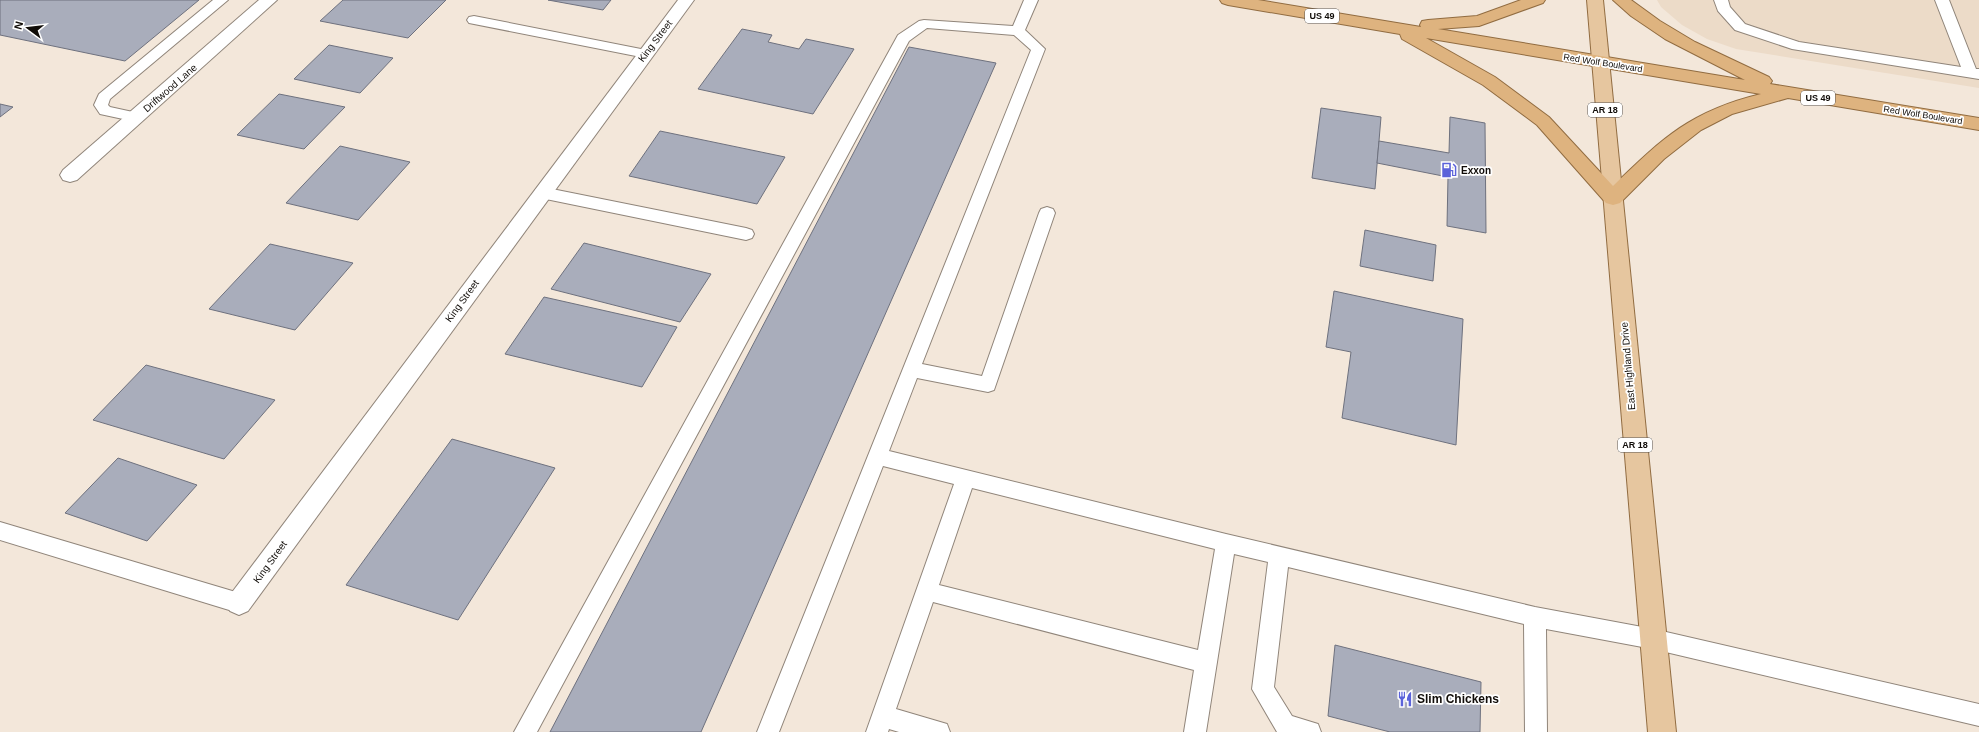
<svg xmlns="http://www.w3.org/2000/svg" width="1979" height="732" viewBox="0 0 1979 732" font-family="Helvetica,sans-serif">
<rect width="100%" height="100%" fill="#f3e7da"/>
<polygon fill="#ecdbc8" points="1657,0 1979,0 1979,88 1736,49 1707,39 1682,25 1661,7"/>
<g fill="#a9adbb" stroke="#6e717e">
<polygon points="0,0 199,0 125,61 0,35"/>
<polygon points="343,0 446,0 408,38 320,21"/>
<polygon points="548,0 611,0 603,10"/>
<polygon points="742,29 772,35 768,42 799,49 806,39 854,49 813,114 698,89"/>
<polygon points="329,45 393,58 360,93 294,79"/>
<polygon points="909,47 996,63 701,732 550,732"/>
<polygon points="279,94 345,107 304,149 237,135"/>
<polygon points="0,104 13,107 0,117"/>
<polygon points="1321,108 1381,117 1375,189 1312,178"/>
<polygon points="1450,117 1485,123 1486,233 1447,226 1448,177 1377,163 1379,141 1449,153"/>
<polygon points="660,131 785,157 757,204 629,176"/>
<polygon points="340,146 410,162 358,220 286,203"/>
<polygon points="1365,230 1436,245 1433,281 1360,266"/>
<polygon points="584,243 711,274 680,322 551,289"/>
<polygon points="270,244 353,263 295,330 209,309"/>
<polygon points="1334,291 1463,319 1456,445 1342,418 1351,352 1326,347"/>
<polygon points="544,297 677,327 642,387 505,354"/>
<polygon points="146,365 275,400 224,459 93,420"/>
<polygon points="452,439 555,468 458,620 346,585"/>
<polygon points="118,458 197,485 147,541 65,513"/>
<polygon points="1335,645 1481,682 1480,732 1390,732 1328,716"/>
</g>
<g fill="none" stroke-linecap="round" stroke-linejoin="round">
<defs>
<g id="service">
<polygon points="213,0 228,0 110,99 108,105 110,107 142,114 144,117 142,120 137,122 100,114 94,105 99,94"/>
<path d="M1024,0H1038L1025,30L1045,49L922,364L982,376L1039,213L1041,209L1047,207L1053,209L1055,213L994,390L988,392L917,378L889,451L1226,534L1535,607L1653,629L1979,704V726L1653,649L1546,629L1547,732H1525L1524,624L1288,567L1274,687L1292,716L1318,724L1321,732H1277L1252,689L1268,562L1234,554L1206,732H1184L1194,670L933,602L896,709L947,724L950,732H899L889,729L888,732H866L954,484L883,466L779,732H757L1031,50L1014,35L927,28L909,41L537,732H514L898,35L919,21L924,20L1013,26ZM972,488L1215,549L1198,650L939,585Z"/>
<polygon points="1714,0 1728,0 1730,7 1745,24 1799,42 1961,67 1935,0 1949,0 1976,69 1979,69 1979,79 1792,49 1735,30 1718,11"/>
<polygon points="474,16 646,50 651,51 653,54 651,57 646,58 469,23 467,20 469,17"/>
<polygon points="542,187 746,228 752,230 754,234 752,238 746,240 536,197 534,193 536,189"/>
<polygon points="0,522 239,593 246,596 249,603 246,610 239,613 0,540"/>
</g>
<g id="minor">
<polygon points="259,0 277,0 77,180 70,182 63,180 60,175 63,170"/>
<polygon points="678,0 694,0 248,611 239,615 230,611 226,603 230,595"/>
</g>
<polygon id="primary" points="1587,0 1603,0 1676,732 1648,732"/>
<path id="trunk" d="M1220,0H1258L1421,27L1420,25L1422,21L1428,20L1477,16L1521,0H1545L1543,3L1479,26L1438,29L1745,80L1665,39L1631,16L1613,0H1631L1660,21L1695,42L1769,77L1772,81L1770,84L1979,118V130L1788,98L1732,114L1701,130L1664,159L1620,203L1613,205L1606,203L1537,125L1483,85L1402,39L1400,34L1228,5L1222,3ZM1426,38L1761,94C1691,111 1664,137 1613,186L1549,117L1495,77Z"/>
</defs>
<use href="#service" stroke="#90857a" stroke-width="2"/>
<use href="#minor" stroke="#90857a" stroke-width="2"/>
<use href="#primary" stroke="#916c41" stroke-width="2"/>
<use href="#trunk" stroke="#916c41" stroke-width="2"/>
<use href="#service" fill="#fff" fill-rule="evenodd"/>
<use href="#minor" fill="#fff" fill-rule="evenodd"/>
<use href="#primary" fill="#e6c69f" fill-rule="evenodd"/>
<use href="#trunk" fill="#deb37f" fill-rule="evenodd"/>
</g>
<defs>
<symbol id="fuel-bare" viewBox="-9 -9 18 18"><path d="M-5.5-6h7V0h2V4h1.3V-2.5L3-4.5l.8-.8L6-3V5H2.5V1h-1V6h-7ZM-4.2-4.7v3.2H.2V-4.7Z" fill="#5b63da" stroke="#fff" stroke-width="2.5" paint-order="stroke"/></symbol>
<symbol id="restaurant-bare" viewBox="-9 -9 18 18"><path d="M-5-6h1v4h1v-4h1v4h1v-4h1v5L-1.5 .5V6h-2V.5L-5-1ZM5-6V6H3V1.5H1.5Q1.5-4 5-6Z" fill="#5b63da" stroke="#fff" stroke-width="2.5" paint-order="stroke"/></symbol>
</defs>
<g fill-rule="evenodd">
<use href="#fuel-bare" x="1438" y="159" width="22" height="22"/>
<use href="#restaurant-bare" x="1394" y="688" width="22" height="22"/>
</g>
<g text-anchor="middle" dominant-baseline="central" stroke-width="3.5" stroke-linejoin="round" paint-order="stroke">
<g fill="#fff" stroke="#585552" stroke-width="1">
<rect x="1305" y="9" width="34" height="14" rx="3"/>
<rect x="1801" y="91" width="34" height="14" rx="3"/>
<rect x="1588" y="103" width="34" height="14" rx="3"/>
<rect x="1618" y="438" width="34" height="14" rx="3"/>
</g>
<g font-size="9" font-weight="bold" fill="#100c08">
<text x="1322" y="16">US 49</text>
<text x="1818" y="98">US 49</text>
<text x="1605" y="110">AR 18</text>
<text x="1635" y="445">AR 18</text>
</g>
<g font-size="9" fill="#100c08" stroke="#fff">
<text transform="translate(1603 63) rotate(9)">Red Wolf Boulevard</text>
<text transform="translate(1923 115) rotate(9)">Red Wolf Boulevard</text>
</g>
<g font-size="10" fill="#100c08" stroke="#fff">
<text transform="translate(655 41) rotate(-53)">King Street</text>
<text transform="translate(170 88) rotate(-41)">Driftwood Lane</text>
<text transform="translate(462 301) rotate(-54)">King Street</text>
<text transform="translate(1628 366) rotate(-95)">East Highland Drive</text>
<text transform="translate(270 562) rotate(-54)">King Street</text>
</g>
<g font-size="10" font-weight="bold" fill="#100c08" stroke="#fff" text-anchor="start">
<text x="1461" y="170">Exxon</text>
</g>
<g font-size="12" font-weight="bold" fill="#100c08" stroke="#fff" text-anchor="start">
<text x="1417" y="699">Slim Chickens</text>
</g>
</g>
<g transform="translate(28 28) rotate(285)" stroke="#ffffff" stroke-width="3" paint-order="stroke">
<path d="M0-3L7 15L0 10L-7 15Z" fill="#100c08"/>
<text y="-6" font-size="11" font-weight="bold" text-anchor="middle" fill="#100c08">N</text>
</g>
</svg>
